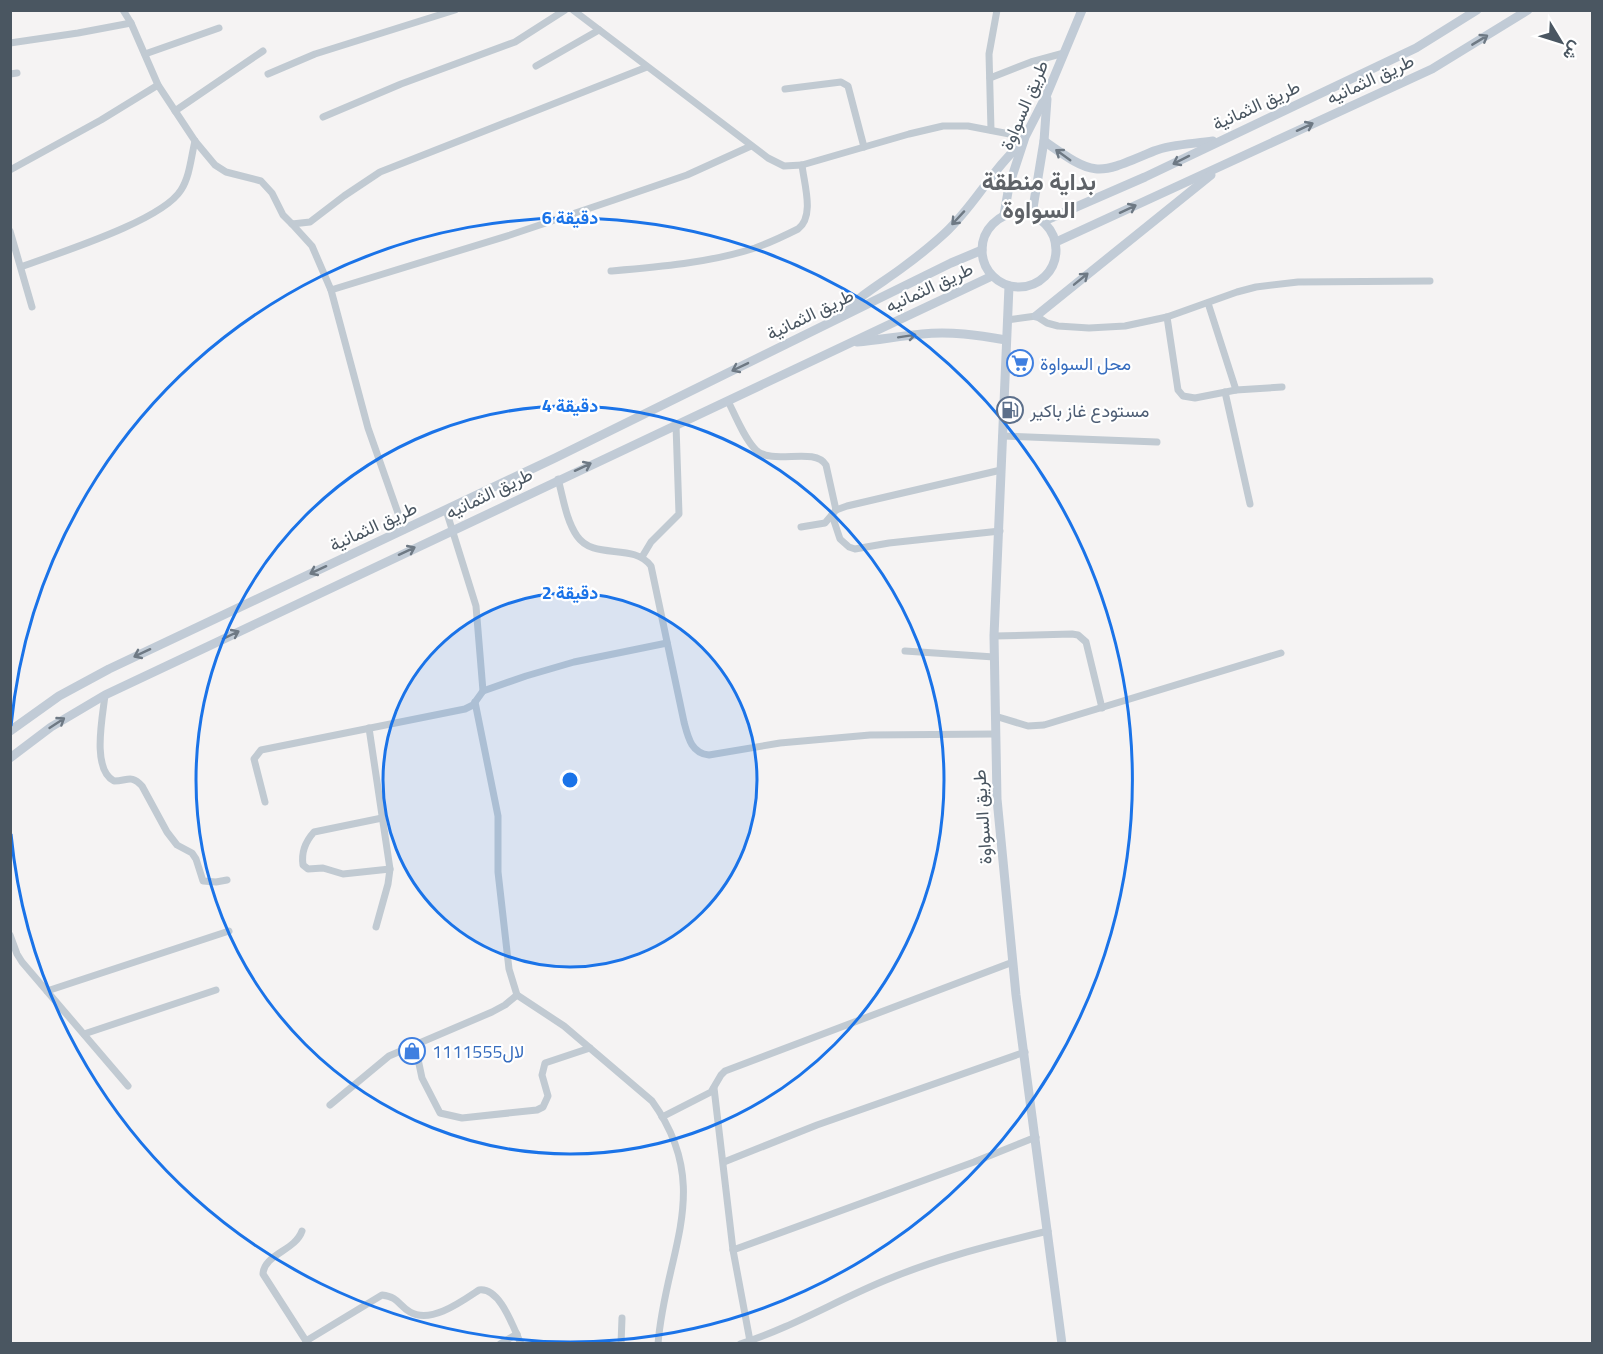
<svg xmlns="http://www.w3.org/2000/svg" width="1603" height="1354" viewBox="0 0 1603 1354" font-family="'Titillium Web',Vazirmatn,sans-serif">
<rect width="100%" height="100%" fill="#f5f3f3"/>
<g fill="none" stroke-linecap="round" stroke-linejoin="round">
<g stroke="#c1cad2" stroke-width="7">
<polyline points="123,10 131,23 158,85 195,141 215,165 226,172 261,181 272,193 283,215 292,224 310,222 344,196 380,172 647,67"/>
<polyline points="573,10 768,158 784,166 802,165 909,134 943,126 968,126 1025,137"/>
<polyline points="10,43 78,33 131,23"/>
<polyline points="145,54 219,28"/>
<polyline points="536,66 599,30"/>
<polyline points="10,74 17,73"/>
<polyline points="268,74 315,54 455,10"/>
<polyline points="990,78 1031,62 1064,53"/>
<polyline points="785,89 841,82 848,86 864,147"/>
<polyline points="175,111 263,51"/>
<polyline points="323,117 401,84 515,42 565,10"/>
<polyline points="991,130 989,54 997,10"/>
<polyline points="10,170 101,120 158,85"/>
<polyline points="292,224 312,246 331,290 368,428 404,530"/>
<polyline points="10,231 32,307"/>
<path d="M21,267C58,253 162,221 181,190C190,176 191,157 195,141"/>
<path d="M611,271C659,267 708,263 755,248C769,243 784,236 798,229C815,216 804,184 802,165"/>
<polyline points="331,290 510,235 614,200 687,175 751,146"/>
<polyline points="1208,303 1236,390"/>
<polyline points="1167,317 1178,390 1183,396 1195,398 1236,390 1282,387"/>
<polyline points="1007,320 1036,316 1047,323 1058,326 1089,328 1125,326 1167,317 1237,292 1256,287 1298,282 1430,281"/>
<polyline points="1225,392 1250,504"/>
<path d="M728,401C735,415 745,440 756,450C773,466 814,446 826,465L836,510"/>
<polyline points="1002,436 1157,442"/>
<path d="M558,479C563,497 566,520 577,536C594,561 633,542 651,566L684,722C688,737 691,753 709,755L780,743L870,735L995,734"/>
<polyline points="446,510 476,606 483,691"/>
<polyline points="832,515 840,539 849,547 855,549 889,543 1000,531"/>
<polyline points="801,527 825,523 836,510 847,506 1001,470"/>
<polyline points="642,557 651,542 679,514 676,425"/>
<polyline points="994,636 1072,634 1078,635 1086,642 1102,708"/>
<polyline points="905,651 994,657"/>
<path d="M105,695C103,715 91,769 114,781C128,781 131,774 142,786L167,832L177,845L192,853L196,859L203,881L216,882L227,880"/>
<path d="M475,702L498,816V872L509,969L517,995L564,1026L652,1101C715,1188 665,1252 658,1344"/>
<polyline points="995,716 1028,726 1044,725 1281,653"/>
<polyline points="369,728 390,869 388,884 376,927"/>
<polyline points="265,802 254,759 261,750 465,709 473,705 483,691 526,676 574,662 667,643"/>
<path d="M382,818L314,832C305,842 301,852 303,865L308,869L323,868L343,874L390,869"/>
<polyline points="10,935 17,954 22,962 128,1086"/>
<polyline points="47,991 229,931"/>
<polyline points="84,1034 216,990"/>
<polyline points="415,1045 422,1078 440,1113 462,1118 537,1110 543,1107 548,1096 542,1075 545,1063 590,1048"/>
<polyline points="714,1088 733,1250 750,1341"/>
<polyline points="330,1105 389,1056 492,1012 505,1005 517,995"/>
<polyline points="662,1117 711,1092 721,1075 725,1071 1013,962"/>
<polyline points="724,1162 817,1125 1025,1052"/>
<path d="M302,1231C295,1251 264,1254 263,1274L306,1341"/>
<polyline points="733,1250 974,1162 1036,1137"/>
<path d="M308,1344L306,1341L382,1295C399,1297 398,1305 410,1312C431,1324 461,1302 479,1290C500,1287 513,1327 521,1344"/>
<polyline points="500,1344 517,1334"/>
<polyline points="621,1344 622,1318"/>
<path d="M740,1344C791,1328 837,1300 886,1280C939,1258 993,1244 1048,1231"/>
</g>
<g stroke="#c1cbd6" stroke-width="9">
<path d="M1044,141C1096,178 1097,175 1154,151C1172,144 1193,144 1213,141"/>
<circle cx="1019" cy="250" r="37"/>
<polyline points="1032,214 1044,141 1047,99"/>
<polyline points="1004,215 1009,186 1025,137 1047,94 1082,10"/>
<polyline points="1044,221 1145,177 1416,48 1477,10"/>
<polyline points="1056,242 1432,69 1528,10"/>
<polyline points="1009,286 994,636 997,799 1016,995 1062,1344"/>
<path d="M844,313C861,294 882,283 902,268C917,257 932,245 945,233C975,205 993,168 1023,142"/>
<polyline points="1036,316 1211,175"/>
<path d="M857,342C879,340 900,336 922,334C950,331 978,335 1006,340"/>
<polyline points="10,731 59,696 109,669 555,458 951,263 982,250"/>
<path d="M10,758L51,727L105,695C400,553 696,414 992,276"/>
</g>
</g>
<defs><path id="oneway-shaft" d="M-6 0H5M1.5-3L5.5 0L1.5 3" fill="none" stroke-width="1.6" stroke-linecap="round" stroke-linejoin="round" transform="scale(1.5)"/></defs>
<g stroke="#6e7984">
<use href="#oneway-shaft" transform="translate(1480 40) rotate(-31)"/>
<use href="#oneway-shaft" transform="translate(1305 127) rotate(-25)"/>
<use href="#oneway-shaft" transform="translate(1063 155) rotate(-144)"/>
<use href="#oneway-shaft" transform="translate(1181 160) rotate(153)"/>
<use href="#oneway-shaft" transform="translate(1128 209) rotate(-25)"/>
<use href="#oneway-shaft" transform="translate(958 218) rotate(133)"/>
<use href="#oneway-shaft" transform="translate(1081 279) rotate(-39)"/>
<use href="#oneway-shaft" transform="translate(907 336) rotate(-9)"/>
<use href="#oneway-shaft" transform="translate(740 367) rotate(154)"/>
<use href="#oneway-shaft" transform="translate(583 467) rotate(-25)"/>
<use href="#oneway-shaft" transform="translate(407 551) rotate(-25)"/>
<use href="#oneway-shaft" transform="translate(318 570) rotate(155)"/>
<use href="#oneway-shaft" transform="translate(231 635) rotate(-26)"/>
<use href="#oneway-shaft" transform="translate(142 653) rotate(155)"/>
<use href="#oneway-shaft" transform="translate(57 723) rotate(-33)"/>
</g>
<circle cx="570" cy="780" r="187" fill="#1a73e8" fill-opacity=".12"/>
<g fill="none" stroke="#1a73e8" stroke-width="3">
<circle cx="570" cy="780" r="187"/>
<circle cx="570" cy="780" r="374"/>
<path d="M11 726A562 562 0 1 1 11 834"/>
</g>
<defs>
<symbol id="supermarket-ring" viewBox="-11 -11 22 22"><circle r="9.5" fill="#fff" stroke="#3f7fe0" stroke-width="1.5"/><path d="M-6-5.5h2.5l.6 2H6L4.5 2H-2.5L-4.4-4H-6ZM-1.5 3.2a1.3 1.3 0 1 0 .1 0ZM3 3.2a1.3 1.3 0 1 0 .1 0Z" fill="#3f7fe0"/></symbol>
<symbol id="fuel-ring" viewBox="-11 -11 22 22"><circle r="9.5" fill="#fff" stroke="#5c6f8a" stroke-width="1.5"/><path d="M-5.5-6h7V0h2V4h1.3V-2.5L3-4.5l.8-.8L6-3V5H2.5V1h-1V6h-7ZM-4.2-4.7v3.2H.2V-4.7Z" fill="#5c6f8a"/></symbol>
<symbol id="shop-ring" viewBox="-11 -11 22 22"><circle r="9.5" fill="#fff" stroke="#3f7fe0" stroke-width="1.5"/><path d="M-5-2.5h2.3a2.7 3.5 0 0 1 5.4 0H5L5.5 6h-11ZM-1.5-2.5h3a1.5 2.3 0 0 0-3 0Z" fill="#3f7fe0"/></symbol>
</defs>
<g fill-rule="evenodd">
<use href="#supermarket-ring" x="1005" y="348" width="30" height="30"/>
<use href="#fuel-ring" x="995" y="395" width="30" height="30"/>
<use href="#shop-ring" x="397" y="1036" width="30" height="30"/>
</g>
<g text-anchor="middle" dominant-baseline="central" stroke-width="4.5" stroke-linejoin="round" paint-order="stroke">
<g font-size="18" fill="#4a5661" stroke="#fff">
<text transform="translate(1370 79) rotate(-25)">طريق الثمانيه</text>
<text transform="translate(1024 105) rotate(-67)">طريق السواوة</text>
<text transform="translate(1256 105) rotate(-25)">طريق الثمانية</text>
<text transform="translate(929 287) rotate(-25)">طريق الثمانيه</text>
<text transform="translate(810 314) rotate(-26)">طريق الثمانية</text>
<text transform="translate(489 493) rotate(-26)">طريق الثمانيه</text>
<text transform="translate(373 526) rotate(-25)">طريق الثمانية</text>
<text transform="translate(982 817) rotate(-94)">طريق السواوة</text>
</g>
<g font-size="18" fill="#366cbe" stroke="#fff" text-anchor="start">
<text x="1040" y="363">محل السواوة</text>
<text x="432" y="1051">1111555لال</text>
</g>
<g font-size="18" fill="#4e5e75" stroke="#fff" text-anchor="start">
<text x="1030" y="410">مستودع غاز باكير</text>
</g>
<g font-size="24" font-weight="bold" fill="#5f6368" stroke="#fff">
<text x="1039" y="181">بداية منطقة<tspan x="1039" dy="28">السواوة</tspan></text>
</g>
</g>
<circle cx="570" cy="780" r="9" fill="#1a73e8" stroke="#fff" stroke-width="3"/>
<g font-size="18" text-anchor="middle" font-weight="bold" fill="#1a73e8" stroke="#fff" stroke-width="4.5" stroke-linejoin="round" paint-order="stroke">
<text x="570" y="224">6 دقيقة</text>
<text x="570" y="412">4 دقيقة</text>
<text x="570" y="599">2 دقيقة</text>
</g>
<rect width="1603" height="1354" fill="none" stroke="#4a5661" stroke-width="24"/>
<g transform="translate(1561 42) rotate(128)" stroke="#ffffff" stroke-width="4.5" paint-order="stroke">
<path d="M0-4.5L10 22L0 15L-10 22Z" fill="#4a5661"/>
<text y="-9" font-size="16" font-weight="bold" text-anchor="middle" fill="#4a5661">ش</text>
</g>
</svg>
